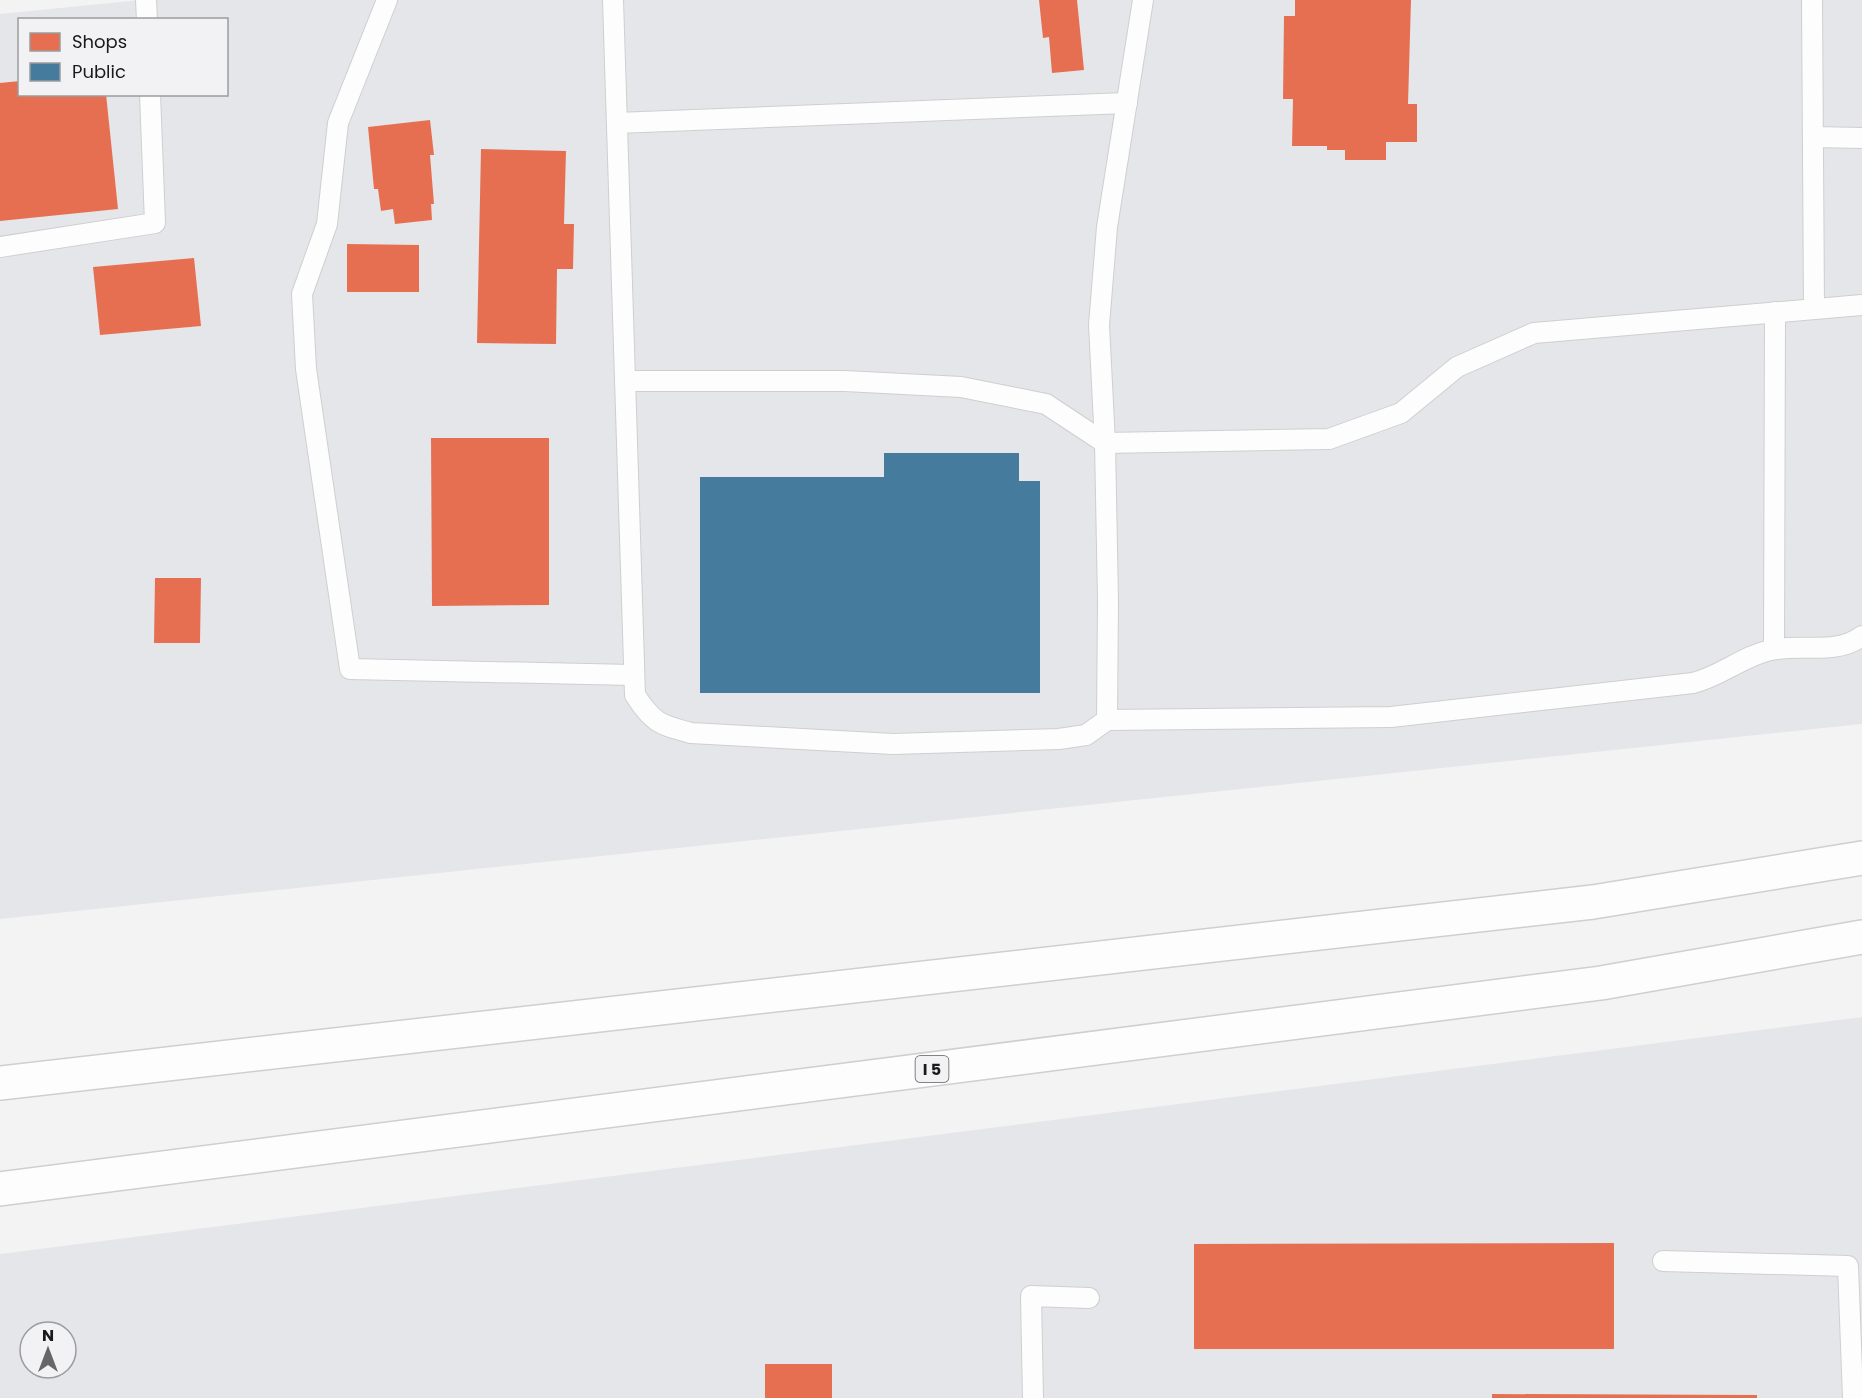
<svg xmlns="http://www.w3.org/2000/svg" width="1862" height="1398" viewBox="0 0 1862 1398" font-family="Poppins,sans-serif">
<rect width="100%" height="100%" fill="#f3f3f3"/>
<g fill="#e4e6ea" fill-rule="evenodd">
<path d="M141,0H1862V724L0,919V14ZM20,20H226V94H20Z"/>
<path d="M1862,1017V1398H0V1254ZM30,1332H66V1368H30Z"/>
</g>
<g fill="#e76f51">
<polygon points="1039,0 1077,0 1084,70 1052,73 1049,37 1043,38"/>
<polygon points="1295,0 1411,0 1408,104 1417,104 1417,142 1386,142 1386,160 1345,160 1345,150 1327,150 1327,146 1292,146 1293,99 1283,99 1284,16 1295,16"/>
<polygon points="20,81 20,94 106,94 118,209 0,221 0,83"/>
<polygon points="430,120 434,155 430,155 434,204 431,204 432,220 395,224 393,209 381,211 378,189 374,189 368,127"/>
<polygon points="481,149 566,151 564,224 574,224 573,269 557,269 556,344 477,343"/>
<polygon points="347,244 419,245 419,292 347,292"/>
<polygon points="194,258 201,326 100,335 93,267"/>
<polygon points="431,438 549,438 549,605 432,606"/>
<polygon points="155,578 201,578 200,643 154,643"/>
<polygon points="1614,1243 1614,1349 1194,1349 1194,1244"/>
<rect x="765" y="1364" width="67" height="34"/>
<polygon points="1492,1394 1757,1395 1757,1398 1492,1398"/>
</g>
<polygon fill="#457b9d" points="884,453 1019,453 1019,481 1040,481 1040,693 700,693 700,477 884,477"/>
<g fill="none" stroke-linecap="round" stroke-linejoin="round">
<defs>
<g id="service">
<polyline points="146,0 147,20"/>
<polyline points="387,0 338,123 327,224 302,294 306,369 350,669 633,675"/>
<path d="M613,0L635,695C653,723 660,725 691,733L893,744L1059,739L1086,735L1107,720L1108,601L1105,443L1099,325L1107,227L1143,0"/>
<polyline points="1812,0 1814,309"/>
<polyline points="617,123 1127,103"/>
<polyline points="1813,137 1862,138"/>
<polyline points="0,247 155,223 150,94"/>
<polyline points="625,381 845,381 961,387 1046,404 1105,443 1329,439 1401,413 1457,367 1534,333 1862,305"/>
<polyline points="1774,649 1775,312"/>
<path d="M1107,720L1391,717L1693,683C1721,676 1743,656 1771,650C1802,643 1835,656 1862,636"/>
<polyline points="1663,1261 1848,1266 1853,1398"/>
<polyline points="1033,1398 1031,1296 1089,1298"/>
</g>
<g id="motorway">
<polyline points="0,1083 1593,902 1862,858"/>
<polyline points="0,1189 1601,983 1862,937"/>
</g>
</defs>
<use href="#service" stroke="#cfcfcf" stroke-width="22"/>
<use href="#motorway" stroke="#cfcfcf" stroke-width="36"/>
<use href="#service" stroke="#fdfdfd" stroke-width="20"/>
<use href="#motorway" stroke="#fdfdfd" stroke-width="33"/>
</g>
<g text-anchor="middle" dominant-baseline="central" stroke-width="6" stroke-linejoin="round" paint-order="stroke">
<rect fill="#f2f2f4" stroke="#5a5b5b" stroke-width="1.5" x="915.5" y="1056" width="33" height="26" rx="4.5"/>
<g font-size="16" font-weight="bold" fill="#191a1a">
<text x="932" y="1069">I 5</text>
</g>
</g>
<rect x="18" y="18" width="210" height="78" fill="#f2f2f4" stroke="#9b9c9d" stroke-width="1.5"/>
<rect x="30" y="33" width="30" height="18" fill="#e76f51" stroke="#9b9c9d" stroke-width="1.5"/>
<text x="72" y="48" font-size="18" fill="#191a1a">Shops</text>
<rect x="30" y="63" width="30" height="18" fill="#457b9d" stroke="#9b9c9d" stroke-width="1.5"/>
<text x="72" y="78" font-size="18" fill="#191a1a">Public</text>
<g transform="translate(48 1350)"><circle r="28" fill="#f2f2f4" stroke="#9b9c9d" stroke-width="1.5"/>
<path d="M0-4.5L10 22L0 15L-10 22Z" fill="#656666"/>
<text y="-9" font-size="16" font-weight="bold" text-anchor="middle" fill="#191a1a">N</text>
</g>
</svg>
